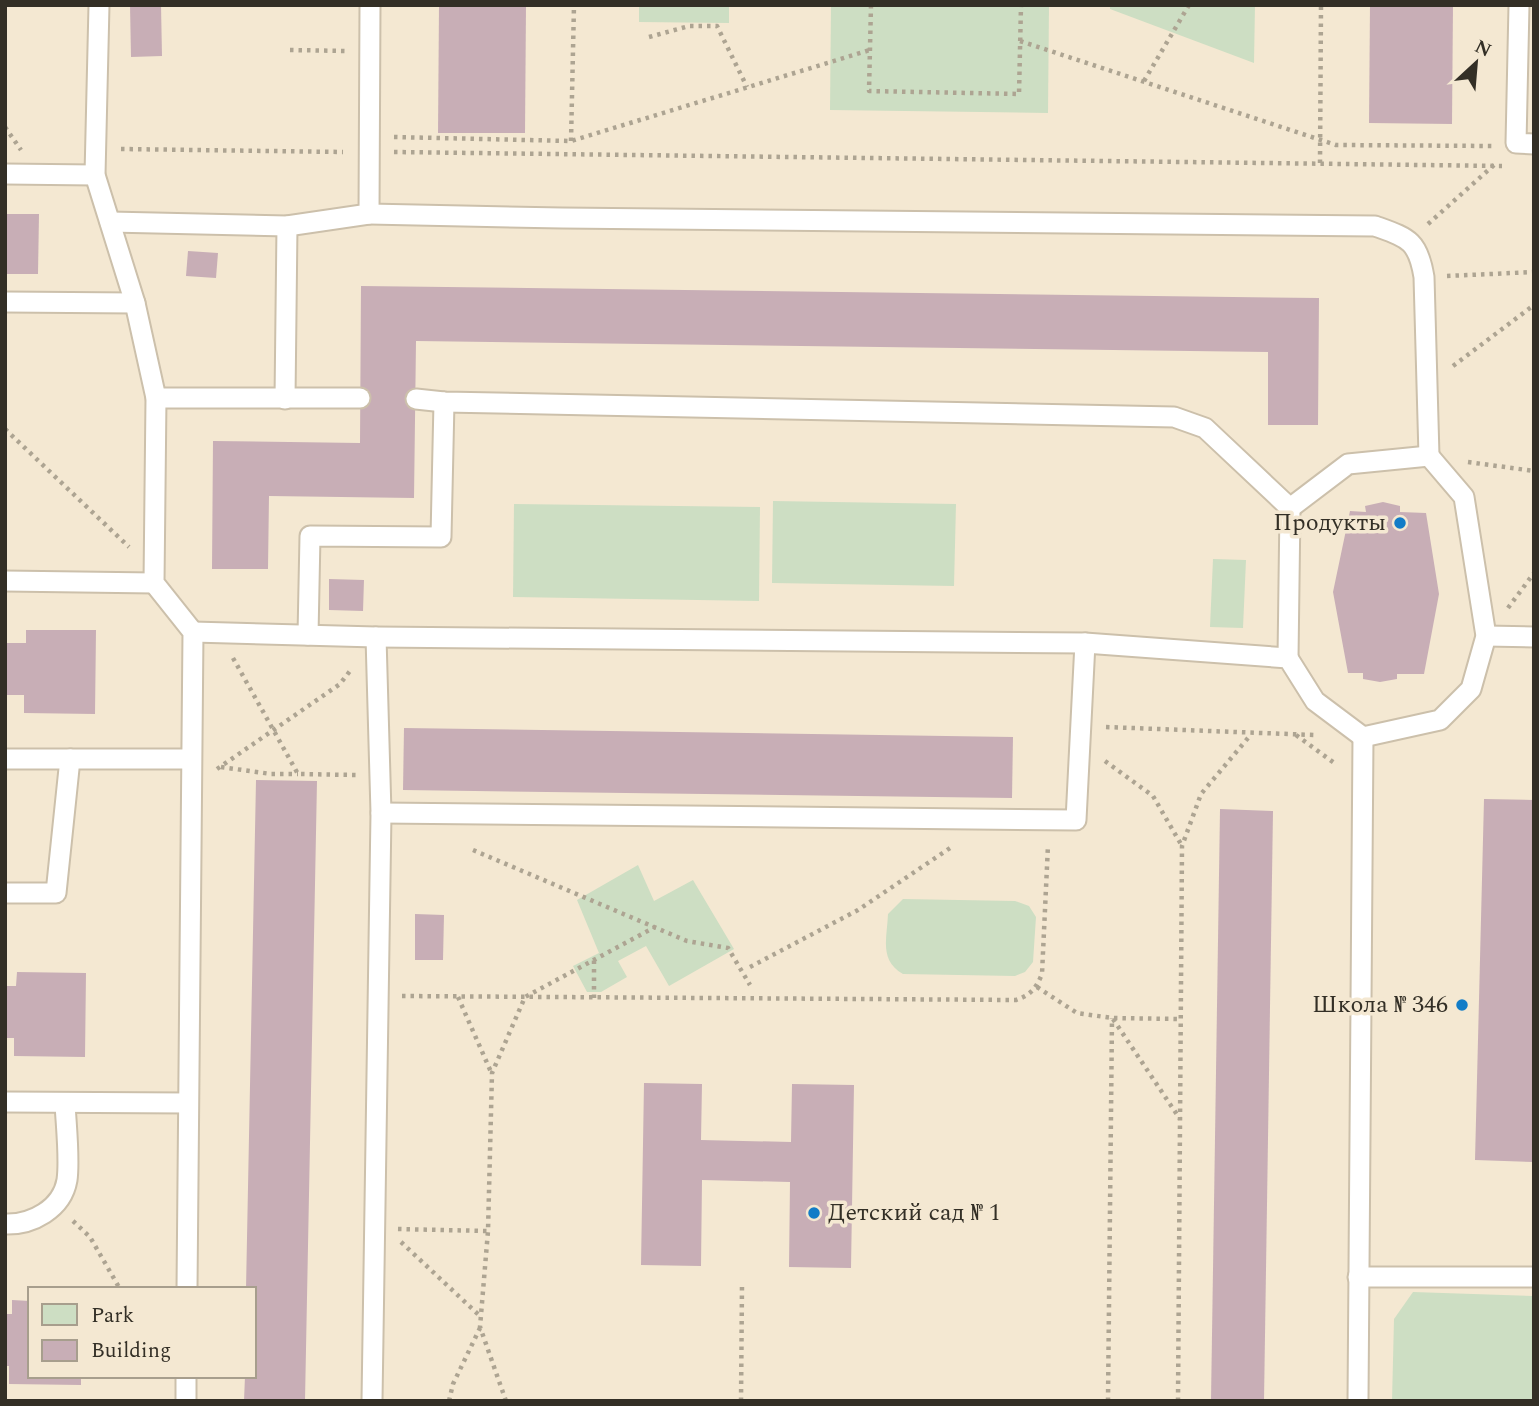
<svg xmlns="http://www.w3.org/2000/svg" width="1539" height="1406" viewBox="0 0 1539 1406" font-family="Spectral,serif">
<rect width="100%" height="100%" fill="#f4e8d2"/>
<g fill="#cddec3">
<polygon points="639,5 729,5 729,23 639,22"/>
<polygon points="831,5 1049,5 1048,113 830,110"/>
<polygon points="1110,5 1255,5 1254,63 1110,9"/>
<polygon points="773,501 956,504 954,586 772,583"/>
<polygon points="514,504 760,507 759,601 513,597"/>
<polygon points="1213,559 1246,560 1243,628 1210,627"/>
<polygon points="638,865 654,901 693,880 734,949 669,986 646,946 618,961 627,977 601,992 587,992 573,966 599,953 577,900"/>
<path d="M903,899L1015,901L1029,906L1036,917L1033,962L1025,972L1015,976L903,974C879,960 887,939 888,914Z"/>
<polygon points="1413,1292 1534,1296 1534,1401 1392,1401 1394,1319"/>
</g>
<g fill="#c8aeb6">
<polygon points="130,5 161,5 162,56 131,57"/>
<polygon points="439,5 526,5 525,133 438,133"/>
<polygon points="1370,5 1453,5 1452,124 1369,123"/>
<polygon points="5,214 39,214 38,274 5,274"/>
<polygon points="188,251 218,253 216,278 186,276"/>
<polygon points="361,286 1319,298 1318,425 1268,425 1268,352 416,341 414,498 269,496 268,569 212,569 213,441 360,443"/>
<polygon points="1383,502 1400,506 1400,512 1426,513 1439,594 1424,674 1397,674 1397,679 1380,682 1363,679 1363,673 1348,673 1333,592 1350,511 1366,512 1365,506"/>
<polygon points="329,579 364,580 363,611 329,610"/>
<polygon points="26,630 96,630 95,714 24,713 24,695 5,695 5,643 26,643"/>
<polygon points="404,728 1013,737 1012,798 403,790"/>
<polygon points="256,780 317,781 305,1401 244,1401 245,1376 254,1376 254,1289 246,1289"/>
<polygon points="1484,799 1534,800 1534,1162 1475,1160"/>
<polygon points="1220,809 1273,811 1264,1401 1211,1401"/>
<polygon points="415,914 444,915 443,960 415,960"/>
<polygon points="17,972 86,973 85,1057 14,1056 14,1038 5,1038 5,986 16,986"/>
<polygon points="644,1083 702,1084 701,1140 791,1142 792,1084 854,1085 851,1268 789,1267 790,1182 702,1180 701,1266 641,1265"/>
<polygon points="12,1300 30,1301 30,1376 81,1376 81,1385 9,1384 9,1366 5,1366 5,1314 12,1314"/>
</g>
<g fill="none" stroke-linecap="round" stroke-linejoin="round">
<defs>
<g id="lane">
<polyline points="99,5 95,175 135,303 156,398 154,583 193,632 187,1289"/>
<polyline points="1519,5 1516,143 1534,144"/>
<polyline points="5,174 95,175"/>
<path d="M369,214L562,218L1375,226C1408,238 1418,240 1424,277L1429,456"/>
<polyline points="110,222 287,226 369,214 370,5"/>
<polyline points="5,302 135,303"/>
<polyline points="156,398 360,398"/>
<polyline points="285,399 287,226"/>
<polyline points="5,581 154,583"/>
<polyline points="193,632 376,637 1085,643 1288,658 1315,701 1363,737 1440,720 1471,689 1486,636 1464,497 1429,456 1348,464 1290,508 1205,428 1174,417 444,402 416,399"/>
<polyline points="308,635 310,536 441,537 444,402"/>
<polyline points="1486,636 1534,637"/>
<polyline points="1288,658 1290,508"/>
<polyline points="5,759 190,759"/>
<polyline points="381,813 1076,820 1085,643"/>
<polyline points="5,893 56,893 70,759"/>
<polyline points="5,1102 188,1103"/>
<path d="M5,1224C32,1225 62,1209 67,1180C70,1159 66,1125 65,1103"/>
<polyline points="1358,1277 1534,1277"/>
<polyline points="186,1401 186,1376"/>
<polyline points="372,1401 381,813 376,637"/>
<polyline points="1358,1401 1363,737"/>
</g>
</defs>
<use href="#lane" stroke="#ccc0ab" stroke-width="23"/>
<g stroke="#ada492" stroke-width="4.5" stroke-dasharray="3.5 5" stroke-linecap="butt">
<polyline points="871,5 869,91 1019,94 1021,5"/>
<polyline points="649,37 689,26 717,26 747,87"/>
<polyline points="1020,41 1336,145 1493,146"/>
<polyline points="290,50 345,51"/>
<polyline points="1144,81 1189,5"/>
<polyline points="5,127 21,150"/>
<polyline points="394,137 571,141 870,50"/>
<polyline points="571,141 574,5"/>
<polyline points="121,149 343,152"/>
<polyline points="394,152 1502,166"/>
<polyline points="1320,163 1321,5"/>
<polyline points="1428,224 1494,165"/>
<polyline points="1447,276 1534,272"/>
<polyline points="1453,366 1534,305"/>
<polyline points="5,429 129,547"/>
<polyline points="1468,462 1534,471"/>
<polyline points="1508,608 1534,573"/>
<polyline points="233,658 298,774 356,775"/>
<polyline points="1106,727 1314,735"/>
<polyline points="1296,735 1337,765"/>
<polyline points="1105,761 1153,796 1182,846"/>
<polyline points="221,767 271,774 298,774"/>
<polyline points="217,769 340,684 350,671"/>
<polyline points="473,850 687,941 728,948 750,985"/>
<polyline points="750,967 858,910 953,846"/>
<polyline points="1037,987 1077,1013 1112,1018 1181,1019"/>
<path d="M402,996L1016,1000C1031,995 1036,988 1042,974L1048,845"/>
<polyline points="458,997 491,1072"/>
<polyline points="594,998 594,960"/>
<polyline points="1113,1019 1180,1119"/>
<polyline points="73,1221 90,1237 120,1289"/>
<polyline points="398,1229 488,1231"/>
<polyline points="401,1242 481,1317"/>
<polyline points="449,1401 453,1384 480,1328"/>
<polyline points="506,1401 480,1327 488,1231 492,1073 525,997 655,927"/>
<polyline points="741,1401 742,1284"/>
<polyline points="1108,1401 1112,1018"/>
<polyline points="1178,1401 1182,846 1201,794 1248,738"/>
</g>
<use href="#lane" stroke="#fff" stroke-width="19"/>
</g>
<g fill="#127cc7" stroke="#f4e8d2" stroke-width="2.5">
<circle cx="1400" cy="523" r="7"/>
<circle cx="1462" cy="1005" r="7"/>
<circle cx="814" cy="1213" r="7"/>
</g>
<g text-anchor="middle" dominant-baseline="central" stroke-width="7" stroke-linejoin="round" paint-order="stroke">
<g font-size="24" fill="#332f26" stroke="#f4e8d2" text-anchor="end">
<text x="1386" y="523">Продукты</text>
<text x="1448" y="1005">Школа № 346</text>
<text x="828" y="1213" text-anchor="start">Детский сад № 1</text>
</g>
</g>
<rect width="1539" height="1406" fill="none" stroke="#332f26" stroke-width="14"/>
<rect x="28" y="1287" width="228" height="91" fill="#f4e8d2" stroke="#a79e8d" stroke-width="2"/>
<rect x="42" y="1304" width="35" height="21" fill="#cddec3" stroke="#a79e8d" stroke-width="2"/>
<text x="91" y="1322" font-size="21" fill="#332f26">Park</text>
<rect x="42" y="1340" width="35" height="21" fill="#c8aeb6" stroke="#a79e8d" stroke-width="2"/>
<text x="91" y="1357" font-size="21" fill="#332f26">Building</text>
<g transform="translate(1476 63) rotate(26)" stroke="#f4e8d2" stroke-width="5" paint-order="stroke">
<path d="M0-5L12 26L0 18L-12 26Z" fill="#332f26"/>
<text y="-10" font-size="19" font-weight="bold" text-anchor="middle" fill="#332f26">N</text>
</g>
</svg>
